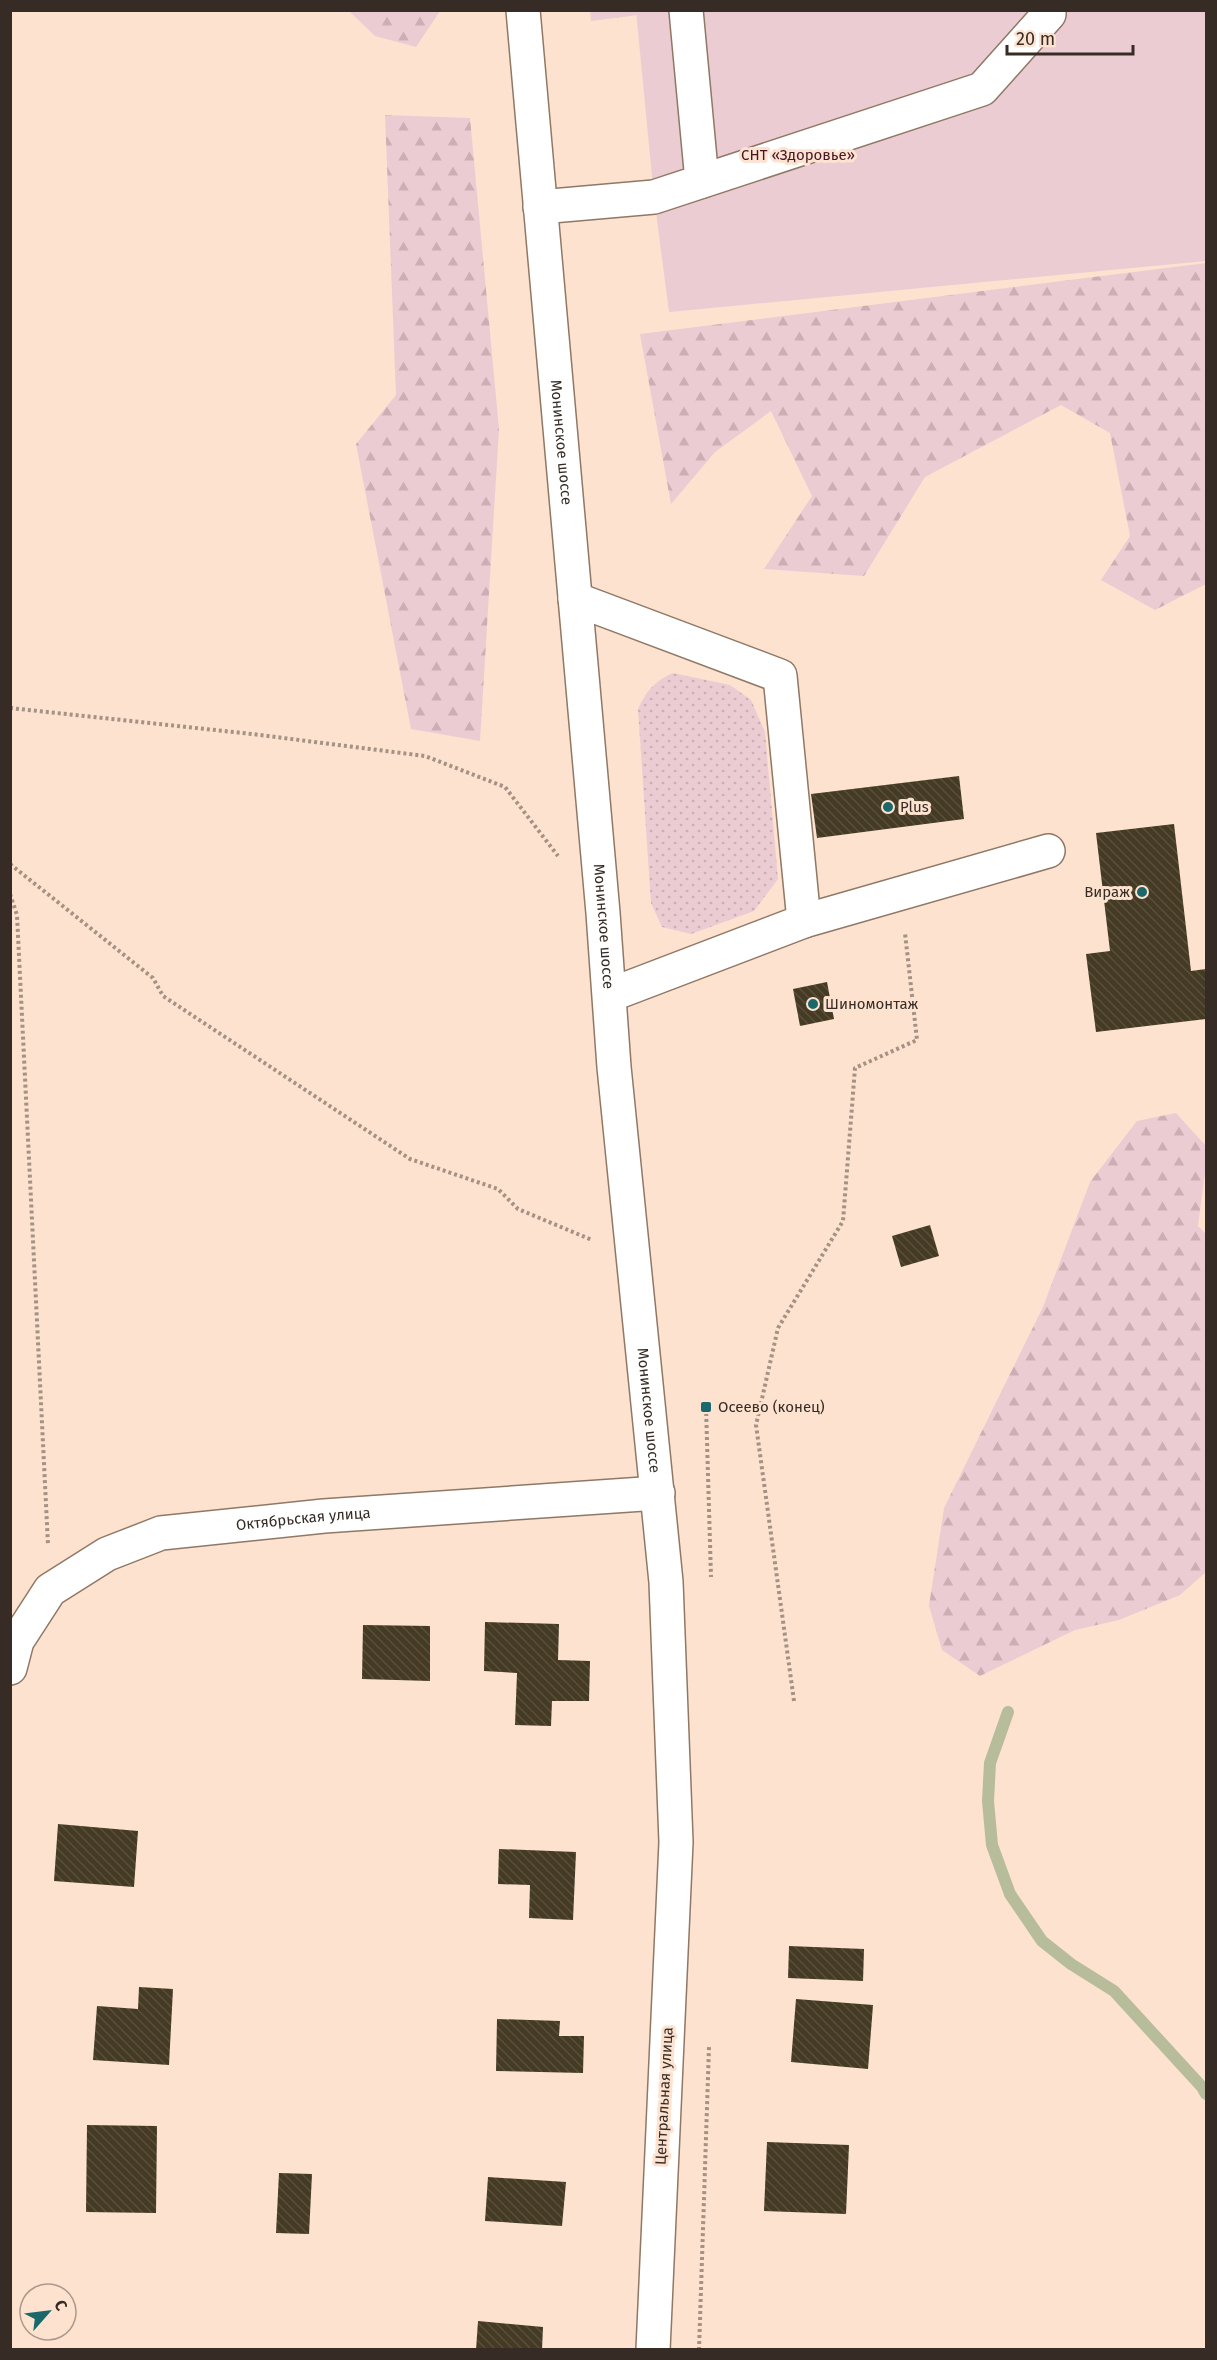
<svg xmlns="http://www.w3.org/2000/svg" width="1217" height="2360" viewBox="0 0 1217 2360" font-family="'Fira Sans',sans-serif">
<defs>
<pattern id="grass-dots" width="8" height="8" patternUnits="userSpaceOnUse" patternTransform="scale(1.5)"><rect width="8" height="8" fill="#ecccd3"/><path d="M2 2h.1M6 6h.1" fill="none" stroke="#cbafb5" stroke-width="1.8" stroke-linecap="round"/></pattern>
<pattern id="forest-firs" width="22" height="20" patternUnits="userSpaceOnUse" patternTransform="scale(1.5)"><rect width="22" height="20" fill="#ecccd3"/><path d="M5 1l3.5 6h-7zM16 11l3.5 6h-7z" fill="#cbafb5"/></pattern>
<pattern id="building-back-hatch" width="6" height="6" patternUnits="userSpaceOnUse" patternTransform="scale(1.5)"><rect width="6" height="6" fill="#453b24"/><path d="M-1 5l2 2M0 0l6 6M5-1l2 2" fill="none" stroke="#584f3b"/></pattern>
</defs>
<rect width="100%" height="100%" fill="#fce2cf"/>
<path fill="url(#grass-dots)" d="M673,673L730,685L751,700L765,732L778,879L754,911L691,934L662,927L651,903L638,709C646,691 655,681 673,673Z"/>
<g fill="url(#forest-firs)">
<polygon points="590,10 670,11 591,21"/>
<polygon points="349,11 349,10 440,11 416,47 375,36"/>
<polygon points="385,115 470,118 499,429 480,741 411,729 356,444 396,395"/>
<polygon points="1206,263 1206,584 1155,610 1101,580 1130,536 1110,433 1061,405 925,477 864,576 764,569 812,496 771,411 715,452 671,504 640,334"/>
<polygon points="1176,1113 1206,1146 1206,1165 1198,1226 1206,1234 1206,1572 1180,1595 1119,1620 1075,1630 980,1676 942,1650 929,1606 944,1508 1043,1307 1090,1182 1137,1121"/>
</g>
<polygon fill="#ecccd3" points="636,11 1206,11 1206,261 669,312 654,197"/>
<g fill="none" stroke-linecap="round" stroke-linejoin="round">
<polyline stroke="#b7bc9b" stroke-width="12" points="1008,1712 990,1763 988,1801 992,1845 1010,1894 1042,1941 1071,1964 1114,1991 1202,2087 1206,2094"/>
</g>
<g fill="url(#building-back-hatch)">
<polygon points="959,776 964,819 817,838 811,794"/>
<polygon points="1174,824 1191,971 1206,969 1206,1019 1096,1032 1086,954 1110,951 1096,833"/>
<polygon points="827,982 834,1019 800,1026 793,989"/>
<polygon points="930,1225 939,1256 901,1267 892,1236"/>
<polygon points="485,1622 559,1624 558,1660 590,1661 589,1701 552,1701 551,1726 515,1725 517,1673 484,1671"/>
<polygon points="363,1625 430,1626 430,1681 362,1679"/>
<polygon points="58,1824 138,1831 134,1887 54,1881"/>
<polygon points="499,1849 576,1852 573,1920 529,1918 530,1885 498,1884"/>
<polygon points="789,1946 864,1949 863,1981 788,1978"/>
<polygon points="139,1987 173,1989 169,2065 93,2060 97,2006 138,2009"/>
<polygon points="796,1999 873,2005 868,2069 791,2062"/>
<polygon points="497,2019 560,2021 559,2036 584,2036 583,2073 496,2071"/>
<polygon points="87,2125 157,2126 156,2213 86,2212"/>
<polygon points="767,2142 849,2145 846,2214 764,2211"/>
<polygon points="279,2173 312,2174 309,2234 276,2233"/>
<polygon points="488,2177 566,2182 562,2226 485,2221"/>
<polygon points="478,2321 543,2327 542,2350 476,2350"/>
</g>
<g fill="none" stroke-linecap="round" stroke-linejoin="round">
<defs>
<g id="minor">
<polyline points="686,10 702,181"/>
<polyline points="540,207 654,197 982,89 1049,14 1049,10"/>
<polyline points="575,599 780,676 804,921 610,995"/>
<polyline points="804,921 1048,851"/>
<path id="s1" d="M10,1668L17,1641L50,1590L107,1554L161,1533L324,1516L658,1493"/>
</g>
<g id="major">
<path id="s2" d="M523,10L603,913L614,1067L666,1582L676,1842L653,2350"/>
</g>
</defs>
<use href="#minor" stroke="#8f7866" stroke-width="36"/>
<use href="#major" stroke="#8f7866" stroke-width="36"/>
<g stroke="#a59284" stroke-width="4" stroke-dasharray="3 3" stroke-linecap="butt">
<polyline points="10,708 252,734 425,756 505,787 558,856"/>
<polyline points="10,864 153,978 163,996 410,1159 498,1189 518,1209 592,1240"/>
<polyline points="10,894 17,915 48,1545"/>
<polyline points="706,1407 711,1577"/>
<polyline points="794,1701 756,1425 778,1328 843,1221 855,1068 917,1040 905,933"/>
<polyline points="699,2350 709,2047"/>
</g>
<use href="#minor" stroke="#fff" stroke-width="33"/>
<use href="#major" stroke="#fff" stroke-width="33"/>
</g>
<g fill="#1a686b" stroke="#fce2cf" stroke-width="2">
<circle cx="888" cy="807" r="6"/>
<circle cx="1142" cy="892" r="6"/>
<circle cx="813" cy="1004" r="6"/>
<rect x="700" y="1401" width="12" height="12" rx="3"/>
</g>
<g text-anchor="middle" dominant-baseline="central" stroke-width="6" stroke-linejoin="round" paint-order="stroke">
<g font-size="15" fill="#461627" stroke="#fce2cf">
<text x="798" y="155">СНТ «Здоровье»</text>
</g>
<g font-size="15" fill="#362c25" stroke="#fce2cf">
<text stroke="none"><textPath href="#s2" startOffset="434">Монинское шоссе</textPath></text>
<text stroke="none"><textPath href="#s2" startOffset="920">Монинское шоссе</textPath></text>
<text stroke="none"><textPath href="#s2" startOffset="1406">Монинское шоссе</textPath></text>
<text stroke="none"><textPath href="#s1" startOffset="357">Октябрьская улица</textPath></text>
<text transform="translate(664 2096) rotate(-87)">Центральная улица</text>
</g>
<g font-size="15" fill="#362c25" stroke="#fce2cf" text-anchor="start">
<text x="900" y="807">Plus</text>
<text x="1130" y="892" text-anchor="end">Вираж</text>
<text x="825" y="1004">Шиномонтаж</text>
<text x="718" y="1407">Осеево (конец)</text>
</g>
</g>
<rect width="1217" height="2360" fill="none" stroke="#362c25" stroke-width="24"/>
<g transform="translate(48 2312) rotate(62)"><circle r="28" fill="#fce2cf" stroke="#ad998b" stroke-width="1.5"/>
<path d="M0-4.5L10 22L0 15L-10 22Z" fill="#1a686b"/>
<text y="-9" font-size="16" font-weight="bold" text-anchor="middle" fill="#362c25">С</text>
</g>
<path d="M1007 45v9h126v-9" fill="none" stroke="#362c25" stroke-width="3"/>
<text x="1016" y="45" font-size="18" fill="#362c25" stroke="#fce2cf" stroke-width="4.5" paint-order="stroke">20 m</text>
</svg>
